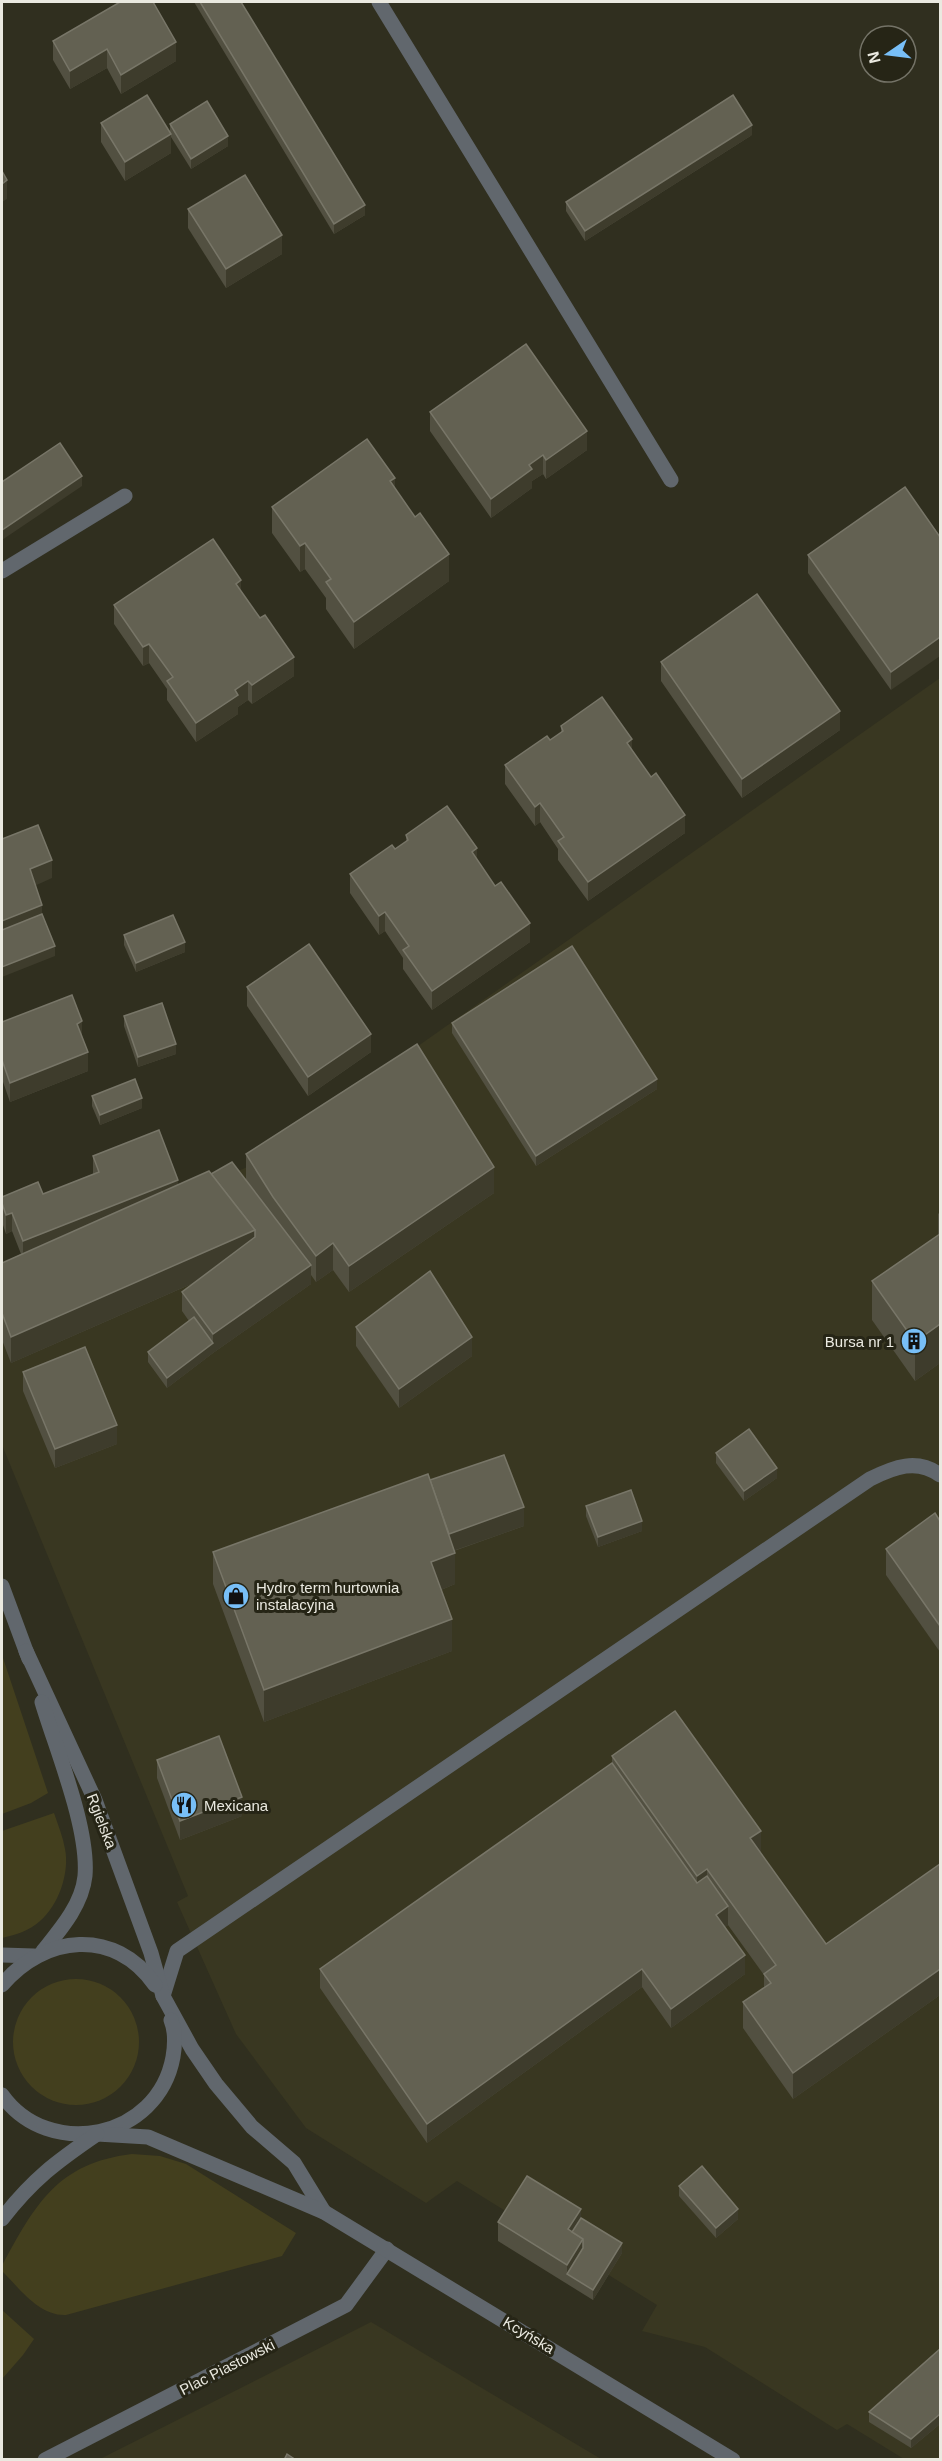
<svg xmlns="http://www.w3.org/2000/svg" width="942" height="2461" viewBox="0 0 942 2461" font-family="Arial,sans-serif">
<rect width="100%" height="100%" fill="#302f1f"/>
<g fill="#393721">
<polygon points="940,678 940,2459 904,2459 847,2424 837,2430 705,2347 642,2331 657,2305 457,2181 426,2203 306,2128 236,2034 177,1902 188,1896 2,1445 2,1272 245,1168"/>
<polygon points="371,2322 601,2459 98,2460"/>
</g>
<g fill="#433f1e">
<polygon points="2,1655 48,1793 31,1803 2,1814"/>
<path d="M54,1813C58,1825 63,1837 65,1849C70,1873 58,1906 40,1921C29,1931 15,1935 2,1938V1831Z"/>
<circle cx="76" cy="2042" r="63"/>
<path d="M132,2154L160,2156L186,2164L296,2233L282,2256L66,2315C39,2316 20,2289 2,2271V2266C35,2205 57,2163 132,2154Z"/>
<polygon points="2,2310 34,2339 23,2355 2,2379"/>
</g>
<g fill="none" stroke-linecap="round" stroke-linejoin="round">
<g stroke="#61676d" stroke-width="15">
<polyline points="379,2 671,480"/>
<polyline points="2,571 125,496"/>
<path d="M163,1996L177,1951L870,1479C894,1467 917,1458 940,1475"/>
</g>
<polyline stroke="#61676d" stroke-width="15" points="45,2460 346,2305 387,2249"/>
<g stroke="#61676d" stroke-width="15">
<polyline points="2,1586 29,1659"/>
<polyline points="26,1651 95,1800 151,1953 163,1996 192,2049 216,2084 252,2127 294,2163 324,2212"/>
<path d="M42,1702C56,1749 89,1828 85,1876C82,1905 60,1930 43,1951"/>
<polyline points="2,1955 34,1956"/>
<path d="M2,1985C44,1935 115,1927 155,1985"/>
<path d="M2,2095C49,2161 158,2139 173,2057C175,2045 176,2032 171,2020"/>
<polyline points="97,2134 148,2137 324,2212 733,2460"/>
<path d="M2,2219C32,2180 56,2162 97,2134"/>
</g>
</g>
<g fill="#525041">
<polygon points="194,2 241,2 365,215 334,234"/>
<polygon points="53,41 176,61 121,94 107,68 70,89 53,60"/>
<polygon points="101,123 170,131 170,124 228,146 191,169 171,137 171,153 125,181 101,142"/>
<polygon points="752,135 585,241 566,211 566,202"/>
<polygon points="188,209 282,254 226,288 188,228"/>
<polygon points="430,412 587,450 546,479 543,474 532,481 532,488 491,518 430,431"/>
<polygon points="395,489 449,581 354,649 326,609 326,598 305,569 300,572 272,533 272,507"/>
<polygon points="940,537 891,690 808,573 808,555"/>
<polygon points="241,591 294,676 252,704 248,700 238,707 238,714 196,742 167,700 167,689 149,663 143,666 114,624 114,605"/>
<polygon points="661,662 840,730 742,798 661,681"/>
<polygon points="561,726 632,750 685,833 588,901 558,860 558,849 540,822 535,826 505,784 505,765 550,740 561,733"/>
<polygon points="406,835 477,859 530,942 432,1010 403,969 403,958 385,931 379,935 350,893 350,874 395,849 406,842"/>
<polygon points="124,935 185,952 136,972 124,945"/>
<polygon points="247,987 371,1052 308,1096 247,1006"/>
<polygon points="124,1016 176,1054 138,1067 124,1026"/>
<polygon points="2,1022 82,1036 88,1071 10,1102 2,1079"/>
<polygon points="452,1023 657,1089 536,1166 452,1033"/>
<polygon points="92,1096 142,1108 100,1125 92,1106"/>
<polygon points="246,1154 494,1193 349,1292 333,1270 316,1282 311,1275 311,1284 213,1353 167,1388 148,1362 148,1352 189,1321 182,1311 182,1292 196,1282 11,1363 2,1340 2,1263 21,1254 12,1231 6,1234 2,1222 2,1197 43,1194 93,1174 93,1156 178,1185 211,1174 246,1180"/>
<polygon points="940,1212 940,1363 915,1381 872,1320 872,1281 938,1235 938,1214"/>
<polygon points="356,1327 472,1356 399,1408 356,1346"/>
<polygon points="23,1372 117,1444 55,1468 23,1391"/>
<polygon points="716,1453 777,1478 744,1501 716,1463"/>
<polygon points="430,1480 524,1526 454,1551 455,1584 441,1590 452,1651 264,1722 213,1584 213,1552"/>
<polygon points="586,1506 642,1531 598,1547 586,1516"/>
<polygon points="940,1521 940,1652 886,1575 886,1549"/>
<polygon points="612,1756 761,1853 826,1944 940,1864 940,1995 793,2099 743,2028 743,2002 764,1988 764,1975 728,1925 725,1927 745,1974 671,2028 642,1987 427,2143 320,1988 320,1969 612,1763"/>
<polygon points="157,1760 242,1816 180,1840 157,1778"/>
<polygon points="679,2186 738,2219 716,2238 679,2196"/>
<polygon points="581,2218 622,2253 593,2300 498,2241 498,2222"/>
<polygon points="940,2349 940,2424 911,2448 869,2422 869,2412"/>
</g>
<g fill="#3e3c2c">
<polygon points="176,42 176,61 121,94 121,75"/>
<polygon points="107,49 107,68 70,89 70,71"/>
<polygon points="752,125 752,135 585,241 585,231"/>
<polygon points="171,134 171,153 125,181 125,162"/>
<polygon points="228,136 228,146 191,169 191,159"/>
<polygon points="7,180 7,199 2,202 2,184"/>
<polygon points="365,205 365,215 334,234 334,224"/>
<polygon points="282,235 282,254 226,288 226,269"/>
<polygon points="587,431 587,450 546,479 546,460"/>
<polygon points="543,455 543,474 532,481 532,488 491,518 491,499 529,465"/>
<polygon points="82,476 82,486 2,540 2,530"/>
<polygon points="395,478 395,504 390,481"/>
<polygon points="305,543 305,569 300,572 300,546"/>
<polygon points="449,554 449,581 354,649 354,622"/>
<polygon points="241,580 241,599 236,584"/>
<polygon points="940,637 940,656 891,690 891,672"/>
<polygon points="149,644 149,663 143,666 143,647"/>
<polygon points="294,657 294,676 252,704 252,685"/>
<polygon points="248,681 248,700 238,707 238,714 196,742 196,723 235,690"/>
<polygon points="840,711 840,730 742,798 742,779"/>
<polygon points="632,739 632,758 627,743"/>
<polygon points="540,803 540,822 535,826 535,807"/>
<polygon points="685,815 685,833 588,901 588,882"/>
<polygon points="477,848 477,867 472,852"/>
<polygon points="52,860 52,878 30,888 30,869"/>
<polygon points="42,905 42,924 2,939 2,921"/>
<polygon points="385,912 385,931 379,935 379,916"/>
<polygon points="530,923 530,942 432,1010 432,991"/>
<polygon points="185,942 185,952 136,972 136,963"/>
<polygon points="55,946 55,956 2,977 2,967"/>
<polygon points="82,1021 82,1040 77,1024"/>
<polygon points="371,1034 371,1052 308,1096 308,1077"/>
<polygon points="176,1044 176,1054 138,1067 138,1057"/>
<polygon points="88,1052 88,1071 10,1102 10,1083"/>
<polygon points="657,1079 657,1089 536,1166 536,1156"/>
<polygon points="142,1098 142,1108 100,1125 100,1115"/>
<polygon points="494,1167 494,1193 349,1292 349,1266"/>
<polygon points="178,1180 178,1199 23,1260 23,1241"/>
<polygon points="12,1213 12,1231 6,1234 6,1215"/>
<polygon points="255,1230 255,1256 11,1363 11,1337"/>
<polygon points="333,1243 333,1270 316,1282 316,1256"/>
<polygon points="311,1265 311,1284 213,1353 167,1388 167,1378 213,1343 213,1334"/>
<polygon points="940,1324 940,1363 915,1381 915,1342"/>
<polygon points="472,1337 472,1356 399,1408 399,1389"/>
<polygon points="117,1425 117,1444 55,1468 55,1449"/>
<polygon points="777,1468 777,1478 744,1501 744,1491"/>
<polygon points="524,1507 524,1526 444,1554 444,1536"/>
<polygon points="642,1521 642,1531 598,1547 598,1537"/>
<polygon points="455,1553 455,1584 431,1594 431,1562"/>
<polygon points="452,1619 452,1651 264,1722 264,1690"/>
<polygon points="242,1797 242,1816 180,1840 180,1821"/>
<polygon points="761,1831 761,1857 750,1838"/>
<polygon points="707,1869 707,1895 697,1902 697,1876"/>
<polygon points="728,1906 728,1925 716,1933 716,1915"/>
<polygon points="745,1955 745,1974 671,2028 671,2009"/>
<polygon points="642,1969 642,1987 427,2143 427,2124"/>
<polygon points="940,1969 940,1995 793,2099 793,2073"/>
<polygon points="581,2209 581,2228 572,2241 568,2229"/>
<polygon points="738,2209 738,2219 716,2238 716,2228"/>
<polygon points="583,2239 583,2257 567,2274 567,2265"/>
<polygon points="622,2243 622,2253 593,2300 593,2290"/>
<polygon points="940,2414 940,2424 911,2448 911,2439"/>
</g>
<g fill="#636152" stroke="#787668" stroke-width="1.5">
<polygon points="120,2 153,2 176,42 121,75 107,49 70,71 53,41"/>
<polygon points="200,2 241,2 365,205 334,224"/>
<polygon points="147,95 171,134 125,162 101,123"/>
<polygon points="733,95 752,125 585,231 566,202"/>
<polygon points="207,101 228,136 191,159 170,124"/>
<polygon points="2,171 7,180 2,184"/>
<polygon points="245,175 282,235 226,269 188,209"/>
<polygon points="526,344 587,431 546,460 543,455 529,465 532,469 491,499 430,412"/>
<polygon points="367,439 395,478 390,481 415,517 420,513 449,554 354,622 326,582 331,579 305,543 300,546 272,507"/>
<polygon points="60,443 82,476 2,530 2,482"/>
<polygon points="905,487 940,537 940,637 891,672 808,555"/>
<polygon points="213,539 241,580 236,584 260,618 265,615 294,657 252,685 248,681 235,690 238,695 196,723 167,681 173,677 149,644 143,647 114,605"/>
<polygon points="757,594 840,711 742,779 661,662"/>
<polygon points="602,697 632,739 627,743 651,777 656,773 685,815 588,882 558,841 564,837 540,803 535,807 505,765 547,736 550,740 563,731 561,726"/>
<polygon points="447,806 477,848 472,852 495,886 501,882 530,923 432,991 403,950 409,946 385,912 379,916 350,874 392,845 395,849 408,840 406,835"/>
<polygon points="38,825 52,860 30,869 42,905 2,921 2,839"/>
<polygon points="42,914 55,946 2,967 2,930"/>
<polygon points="173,915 185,942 136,963 124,935"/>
<polygon points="309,944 371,1034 308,1077 247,987"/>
<polygon points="572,946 657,1079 536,1156 452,1023"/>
<polygon points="72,995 82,1021 77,1024 88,1052 10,1083 2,1060 2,1022"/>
<polygon points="162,1003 176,1044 138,1057 124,1016"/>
<polygon points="417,1044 494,1167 349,1266 333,1243 316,1256 273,1197 246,1154"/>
<polygon points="135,1079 142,1098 100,1115 92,1096"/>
<polygon points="159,1130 178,1180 23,1241 12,1213 6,1215 2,1203 2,1197 38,1182 43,1194 99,1172 93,1156"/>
<polygon points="232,1162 311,1265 213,1334 182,1292 255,1237 255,1230 211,1174"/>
<polygon points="209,1171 255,1230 11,1337 2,1313 2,1263"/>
<polygon points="940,1234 940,1324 915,1342 872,1281"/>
<polygon points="430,1271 472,1337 399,1389 356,1327"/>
<polygon points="194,1317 213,1343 167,1378 148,1352"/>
<polygon points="85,1347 117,1425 55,1449 23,1372"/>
<polygon points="749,1429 777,1468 744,1491 716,1453"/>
<polygon points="504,1455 524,1507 449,1534 430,1480"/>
<polygon points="428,1474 455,1553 431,1562 452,1619 264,1690 213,1552"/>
<polygon points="631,1490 642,1521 598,1537 586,1506"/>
<polygon points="935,1513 940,1521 940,1626 886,1549"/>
<polygon points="675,1711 761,1831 750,1838 826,1944 940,1864 940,1969 793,2073 743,2002 771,1983 764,1974 776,1965 707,1869 697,1876 612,1756"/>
<polygon points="219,1736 242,1797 180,1821 157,1760"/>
<polygon points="612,1763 697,1883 707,1876 728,1906 716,1915 745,1955 671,2009 642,1969 427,2124 320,1969"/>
<polygon points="702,2166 738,2209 716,2228 679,2186"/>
<polygon points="527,2176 581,2209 568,2229 583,2239 567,2265 498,2222"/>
<polygon points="581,2218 622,2243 593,2290 567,2274 583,2248 583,2239 572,2232"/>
<polygon points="940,2349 940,2414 911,2439 869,2412"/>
<polygon points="287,2454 296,2460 284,2460"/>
</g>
<defs>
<symbol id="building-disc" viewBox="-11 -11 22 22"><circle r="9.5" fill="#78bff7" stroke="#262516"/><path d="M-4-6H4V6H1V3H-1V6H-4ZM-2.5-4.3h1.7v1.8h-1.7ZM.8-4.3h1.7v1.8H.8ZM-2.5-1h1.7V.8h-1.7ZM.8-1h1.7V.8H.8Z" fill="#111"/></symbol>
<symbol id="shop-disc" viewBox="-11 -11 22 22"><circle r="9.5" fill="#78bff7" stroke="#262516"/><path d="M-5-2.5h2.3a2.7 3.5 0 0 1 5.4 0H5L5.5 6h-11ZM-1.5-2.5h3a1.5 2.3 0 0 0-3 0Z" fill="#111"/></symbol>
<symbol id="restaurant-disc" viewBox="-11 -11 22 22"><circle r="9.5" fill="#78bff7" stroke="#262516"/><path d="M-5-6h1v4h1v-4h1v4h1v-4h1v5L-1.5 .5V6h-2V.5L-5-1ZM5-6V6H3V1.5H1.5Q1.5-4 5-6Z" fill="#111"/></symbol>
</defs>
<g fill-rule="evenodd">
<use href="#building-disc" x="899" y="1326" width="30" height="30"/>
<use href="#shop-disc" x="221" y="1581" width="30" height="30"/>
<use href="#restaurant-disc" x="169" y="1790" width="30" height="30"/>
</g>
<g text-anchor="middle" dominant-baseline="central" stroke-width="6" stroke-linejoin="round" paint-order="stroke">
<g font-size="15" fill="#eae9e0" stroke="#262516" text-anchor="start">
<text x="894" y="1341" text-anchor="end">Bursa nr 1</text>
<text x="256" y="1587">Hydro term hurtownia<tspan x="256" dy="17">instalacyjna</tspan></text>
<text x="204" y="1805">Mexicana</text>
</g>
<g font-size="15" fill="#eae9e0" stroke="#262516">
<text transform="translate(102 1821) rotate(69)">Rgielska</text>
<text transform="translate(529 2335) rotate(31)">Kcyńska</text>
<text transform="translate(227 2367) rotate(-27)">Plac Piastowski</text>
</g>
</g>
<rect width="942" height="2461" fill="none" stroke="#eae9e0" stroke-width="6"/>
<g transform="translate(888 54) rotate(256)"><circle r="28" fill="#262516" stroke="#747367" stroke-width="1.5"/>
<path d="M0-4.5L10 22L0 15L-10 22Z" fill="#78bff7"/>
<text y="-9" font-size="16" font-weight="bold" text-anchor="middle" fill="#eae9e0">N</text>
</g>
</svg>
